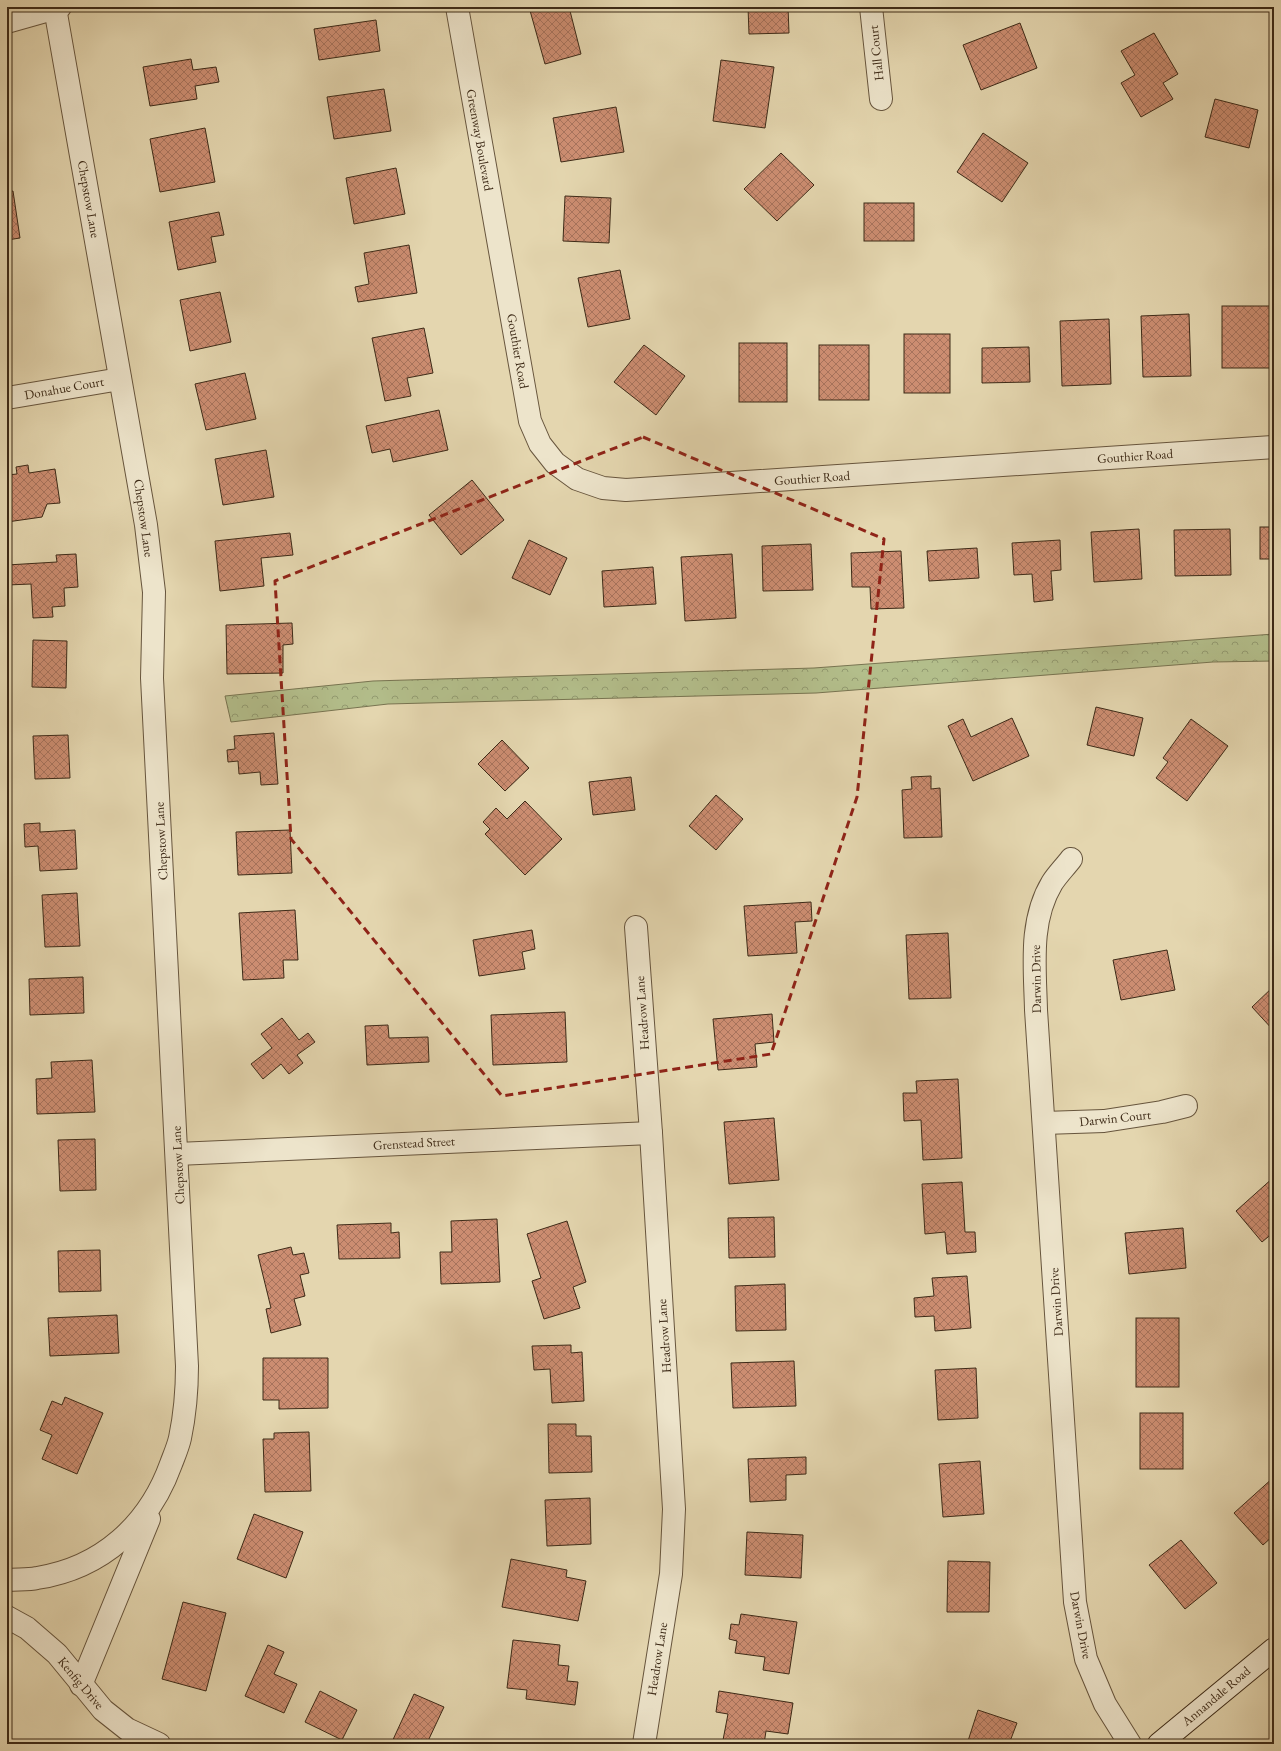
<svg xmlns="http://www.w3.org/2000/svg" width="1281" height="1751" viewBox="0 0 1281 1751" font-family="'EB Garamond',serif">
<defs>
<pattern id="forest-crowns" width="20" height="18" patternUnits="userSpaceOnUse"><rect width="20" height="18" fill="#b3be8b"/><path d="M2 6a3 3 0 1 1 6 0M12 15a3 3 0 1 1 6 0" fill="none" stroke="#939b71"/></pattern>
<pattern id="building-cross-hatch" width="8" height="8" patternUnits="userSpaceOnUse"><rect width="8" height="8" fill="#cc8d71"/><path d="M0 0l8 8M0 8l8-8" fill="none" stroke="#a7735c"/></pattern>
</defs>
<rect width="100%" height="100%" fill="#e4d6af"/>
<filter id="stains"><feTurbulence type="fractalNoise" baseFrequency=".005" numOctaves="4"/><feColorMatrix values="0 0 0 0 .2 0 0 0 0 .09 0 0 0 0 .02 0 0 0 .5 -.17"/></filter>
<radialGradient id="worn" r=".72"><stop offset=".6" stop-color="#630" stop-opacity="0"/><stop offset="1" stop-color="#630" stop-opacity=".3"/></radialGradient>
<polygon fill="url(#forest-crowns)" stroke="#787451" points="1274,634 1274,661 1213,662 816,693 388,704 231,722 225,696 373,681 814,668"/>
<g fill="url(#building-cross-hatch)" stroke="#3d2a17">
<polygon points="529,7 569,7 581,54 545,64"/>
<polygon points="748,7 788,7 789,33 749,34"/>
<polygon points="376,20 380,51 319,60 314,29"/>
<polygon points="1020,23 1037,68 981,90 963,45"/>
<polygon points="1154,33 1178,74 1163,83 1173,99 1141,117 1121,83 1135,75 1121,51"/>
<polygon points="191,59 193,70 216,67 219,82 195,86 197,99 150,106 143,67"/>
<polygon points="721,60 774,67 765,128 713,121"/>
<polygon points="384,89 391,131 334,139 327,97"/>
<polygon points="1215,99 1258,110 1249,148 1205,137"/>
<polygon points="616,107 624,152 561,162 553,118"/>
<polygon points="205,128 215,182 160,192 150,139"/>
<polygon points="983,133 1028,163 1002,202 957,172"/>
<polygon points="781,153 814,185 777,221 744,189"/>
<polygon points="396,168 405,214 354,224 346,178"/>
<polygon points="13,191 20,238 7,240 7,192"/>
<polygon points="565,196 611,198 609,243 563,241"/>
<rect x="864" y="203" width="50" height="38"/>
<polygon points="219,212 224,235 211,237 216,262 178,270 169,222"/>
<polygon points="409,245 417,293 358,302 355,287 369,284 364,253"/>
<polygon points="620,270 630,319 588,327 578,278"/>
<polygon points="220,292 231,342 190,351 180,300"/>
<rect x="1222" y="306" width="50" height="62"/>
<polygon points="1189,314 1191,376 1143,377 1141,316"/>
<polygon points="1109,319 1111,384 1062,386 1060,321"/>
<polygon points="424,328 433,373 407,378 411,396 385,401 372,338"/>
<rect x="904" y="334" width="46" height="59"/>
<rect x="739" y="343" width="48" height="59"/>
<polygon points="644,345 685,376 656,415 614,382"/>
<rect x="819" y="345" width="50" height="55"/>
<polygon points="1029,347 1030,382 982,383 982,348"/>
<polygon points="245,373 256,419 206,430 195,384"/>
<polygon points="439,410 448,450 393,462 390,449 372,453 366,426"/>
<polygon points="266,450 274,497 223,505 215,459"/>
<polygon points="28,465 29,473 55,469 60,503 47,504 42,517 7,522 7,475 17,474 16,467"/>
<polygon points="472,480 504,520 461,555 429,515"/>
<rect x="1260" y="527" width="14" height="32"/>
<polygon points="1139,529 1142,579 1094,582 1091,532"/>
<polygon points="1230,529 1231,575 1175,576 1174,530"/>
<polygon points="290,533 293,555 261,558 264,586 220,591 215,541"/>
<polygon points="529,540 567,558 550,595 512,578"/>
<polygon points="1060,540 1061,570 1051,571 1053,600 1034,602 1032,574 1014,575 1012,543"/>
<polygon points="811,544 813,590 763,591 762,546"/>
<polygon points="977,548 979,578 929,581 927,551"/>
<polygon points="901,551 904,608 871,609 870,587 852,587 851,553"/>
<polygon points="76,554 78,587 64,588 65,606 52,607 53,617 33,618 31,584 7,585 7,565 57,562 56,555"/>
<polygon points="732,554 736,618 685,621 681,557"/>
<polygon points="653,567 656,604 604,607 602,571"/>
<polygon points="292,623 293,644 283,645 283,673 227,674 226,625"/>
<polygon points="33,640 67,641 66,688 32,687"/>
<polygon points="1096,707 1143,718 1134,756 1087,745"/>
<polygon points="1012,718 1029,756 973,781 948,726 963,719 971,737"/>
<polygon points="1191,719 1228,746 1187,801 1156,778 1168,762 1163,758"/>
<polygon points="274,733 278,784 261,785 260,772 239,774 238,761 228,762 227,750 235,749 234,736"/>
<polygon points="68,735 70,778 35,779 33,736"/>
<polygon points="502,740 529,768 505,791 478,764"/>
<polygon points="931,776 931,789 940,788 942,837 904,838 902,790 912,789 911,777"/>
<polygon points="631,777 635,810 593,815 589,782"/>
<polygon points="716,795 743,819 716,850 689,826"/>
<polygon points="525,801 562,839 525,875 485,834 490,829 483,822 496,808 507,819"/>
<polygon points="40,823 40,832 75,830 77,869 40,871 38,846 25,847 24,824"/>
<polygon points="290,830 292,873 238,875 236,832"/>
<polygon points="77,893 80,946 45,947 42,895"/>
<polygon points="811,902 812,921 795,922 797,953 748,956 744,906"/>
<polygon points="295,910 298,960 283,960 284,978 243,980 239,913"/>
<polygon points="532,930 535,949 522,952 525,969 479,976 473,940"/>
<polygon points="948,933 951,998 909,999 906,935"/>
<polygon points="1167,950 1175,990 1121,1000 1113,960"/>
<polygon points="83,977 84,1013 30,1015 29,979"/>
<polygon points="1274,986 1274,1031 1252,1007"/>
<polygon points="565,1012 567,1062 493,1065 491,1015"/>
<polygon points="772,1014 774,1042 755,1044 757,1067 718,1070 713,1019"/>
<polygon points="282,1018 299,1040 308,1033 315,1042 297,1055 303,1063 289,1074 281,1064 263,1079 251,1064 272,1048 261,1034"/>
<polygon points="388,1025 389,1038 428,1037 429,1062 367,1065 365,1026"/>
<polygon points="92,1060 95,1112 37,1114 36,1079 52,1078 51,1062"/>
<polygon points="958,1079 962,1158 923,1160 921,1120 904,1121 903,1093 917,1093 916,1081"/>
<polygon points="774,1118 779,1180 729,1184 724,1122"/>
<polygon points="95,1139 96,1190 60,1191 58,1140"/>
<polygon points="1274,1177 1274,1232 1262,1242 1236,1211"/>
<polygon points="962,1182 965,1232 975,1232 976,1252 947,1254 945,1232 925,1234 922,1184"/>
<polygon points="774,1217 775,1257 729,1258 728,1218"/>
<polygon points="497,1219 500,1282 441,1284 440,1252 452,1252 451,1221"/>
<polygon points="567,1221 586,1282 573,1287 580,1308 544,1319 532,1281 541,1278 527,1234"/>
<polygon points="391,1223 391,1233 399,1232 400,1258 339,1259 337,1225"/>
<polygon points="1183,1228 1186,1268 1129,1274 1125,1233"/>
<polygon points="291,1247 293,1255 304,1253 309,1273 300,1275 305,1296 294,1299 301,1325 271,1333 266,1309 271,1308 258,1255"/>
<polygon points="100,1250 101,1291 59,1292 58,1251"/>
<polygon points="967,1276 971,1328 935,1331 934,1316 915,1317 914,1298 934,1296 932,1278"/>
<polygon points="785,1284 786,1330 736,1331 735,1286"/>
<polygon points="117,1315 119,1353 50,1356 48,1318"/>
<rect x="1136" y="1318" width="43" height="69"/>
<polygon points="571,1345 571,1353 582,1352 584,1401 552,1403 550,1369 534,1370 532,1346"/>
<polygon points="263,1358 328,1358 328,1408 279,1409 279,1400 263,1400"/>
<polygon points="794,1361 796,1406 733,1408 731,1363"/>
<polygon points="976,1368 978,1418 938,1420 935,1370"/>
<polygon points="65,1397 103,1413 77,1474 42,1459 52,1435 40,1430 52,1401 62,1405"/>
<rect x="1140" y="1413" width="43" height="56"/>
<polygon points="548,1424 576,1424 576,1436 591,1436 592,1472 549,1473"/>
<polygon points="309,1432 311,1491 265,1492 263,1439 274,1439 274,1433"/>
<polygon points="806,1457 806,1474 786,1475 786,1500 750,1502 748,1459"/>
<polygon points="980,1461 984,1514 943,1517 939,1464"/>
<rect x="7" y="1468" width="2" height="44"/>
<polygon points="1274,1477 1274,1535 1263,1545 1234,1513"/>
<polygon points="590,1498 591,1544 547,1546 545,1500"/>
<polygon points="254,1514 303,1532 286,1578 237,1559"/>
<polygon points="747,1532 803,1535 801,1578 745,1575"/>
<polygon points="1181,1540 1217,1583 1185,1609 1149,1565"/>
<polygon points="511,1559 567,1570 566,1577 586,1581 578,1621 502,1607"/>
<polygon points="948,1561 990,1562 989,1612 947,1612"/>
<polygon points="183,1602 226,1613 206,1691 162,1679"/>
<polygon points="741,1614 797,1622 789,1674 763,1670 765,1657 735,1653 737,1641 729,1639 731,1624 739,1625"/>
<polygon points="513,1640 560,1645 558,1665 569,1666 567,1681 578,1682 575,1705 526,1699 527,1690 507,1688"/>
<polygon points="268,1645 284,1652 274,1674 297,1684 284,1713 245,1696"/>
<polygon points="320,1691 357,1710 342,1740 305,1722"/>
<polygon points="719,1691 793,1703 788,1734 766,1731 764,1744 747,1744 723,1740 728,1714 716,1712"/>
<polygon points="414,1694 444,1707 428,1741 434,1744 391,1744"/>
<polygon points="978,1710 1017,1723 1009,1744 967,1744"/>
</g>
<g fill="none" stroke-linecap="round" stroke-linejoin="round">
<defs>
<g id="street">
<polyline points="457,7 530,421 540,444 555,463 577,479 603,488 626,490 1274,447"/>
<polyline points="871,7 881,99"/>
<polyline points="7,22 60,7"/>
<polyline points="7,398 120,379"/>
<path d="M1071,859C1065,867 1057,875 1052,883C1029,921 1035,967 1036,1010L1075,1602L1086,1659L1105,1704L1130,1744"/>
<polyline points="636,927 651,1133 674,1509 671,1574 644,1744"/>
<polyline points="1044,1123 1104,1121 1162,1112 1186,1106"/>
<polyline points="177,1154 651,1133"/>
<path d="M7,1580C17,1579 28,1580 37,1578C102,1568 149,1525 171,1464C174,1456 178,1447 180,1438C185,1414 187,1390 187,1366L152,678L154,592L146,525L55,8"/>
<polyline points="7,1617 27,1628 57,1654 103,1710 127,1729 159,1744"/>
<polyline points="81,1685 149,1519"/>
</g>
<polyline id="secondary" points="1159,1744 1274,1649"/>
</defs>
<use href="#street" stroke="#67553d" stroke-width="24"/>
<use href="#secondary" stroke="#3d2a17" stroke-width="24"/>
<use href="#street" stroke="#ede4cb" stroke-width="22"/>
<use href="#secondary" stroke="#ede4cb" stroke-width="22"/>
</g>
<path fill="none" stroke="#8f2418" stroke-width="3" stroke-dasharray="8 5" stroke-linejoin="round" d="M643,437L884,539L857,797L771,1054L502,1096L291,839L275,581Z"/>
<g text-anchor="middle" dominant-baseline="central" stroke-width="3" stroke-linejoin="round" paint-order="stroke">
<g font-size="13" fill="#3d2a17" stroke="#ede4cb">
<text transform="translate(876 53) rotate(-96)">Hall Court</text>
<text transform="translate(480 140) rotate(80)">Greenway Boulevard</text>
<text transform="translate(89 199) rotate(80)">Chepstow Lane</text>
<text transform="translate(518 351) rotate(80)">Gouthier Road</text>
<text transform="translate(64 388) rotate(-10)">Donahue Court</text>
<text transform="translate(1135 456) rotate(-4)">Gouthier Road</text>
<text transform="translate(812 478) rotate(-4)">Gouthier Road</text>
<text transform="translate(144 518) rotate(82)">Chepstow Lane</text>
<text transform="translate(161 841) rotate(-93)">Chepstow Lane</text>
<text transform="translate(1036 979) rotate(-91)">Darwin Drive</text>
<text transform="translate(642 1013) rotate(-94)">Headrow Lane</text>
<text transform="translate(1115 1118) rotate(-6)">Darwin Court</text>
<text transform="translate(414 1143) rotate(-3)">Grenstead Street</text>
<text transform="translate(178 1165) rotate(-93)">Chepstow Lane</text>
<text transform="translate(1056 1302) rotate(-94)">Darwin Drive</text>
<text transform="translate(664 1336) rotate(-94)">Headrow Lane</text>
<text transform="translate(1081 1625) rotate(79)">Darwin Drive</text>
<text transform="translate(657 1659) rotate(-81)">Headrow Lane</text>
<text transform="translate(81 1683) rotate(50)">Kenfig Drive</text>
<text transform="translate(1216 1696) rotate(-40)">Annandale Road</text>
</g>
</g>
<rect width="1281" height="1751" fill="none" stroke="#e4d6af" stroke-width="24"/>
<rect x="8" y="8" width="1265" height="1735" fill="none" stroke="#3d2a17" stroke-width="2"/>
<rect x="12" y="12" width="1257" height="1727" fill="none" stroke="#3d2a17"/>
<rect width="100%" height="100%" filter="url(#stains)"/>
<rect width="100%" height="100%" fill="url(#worn)"/>
</svg>
